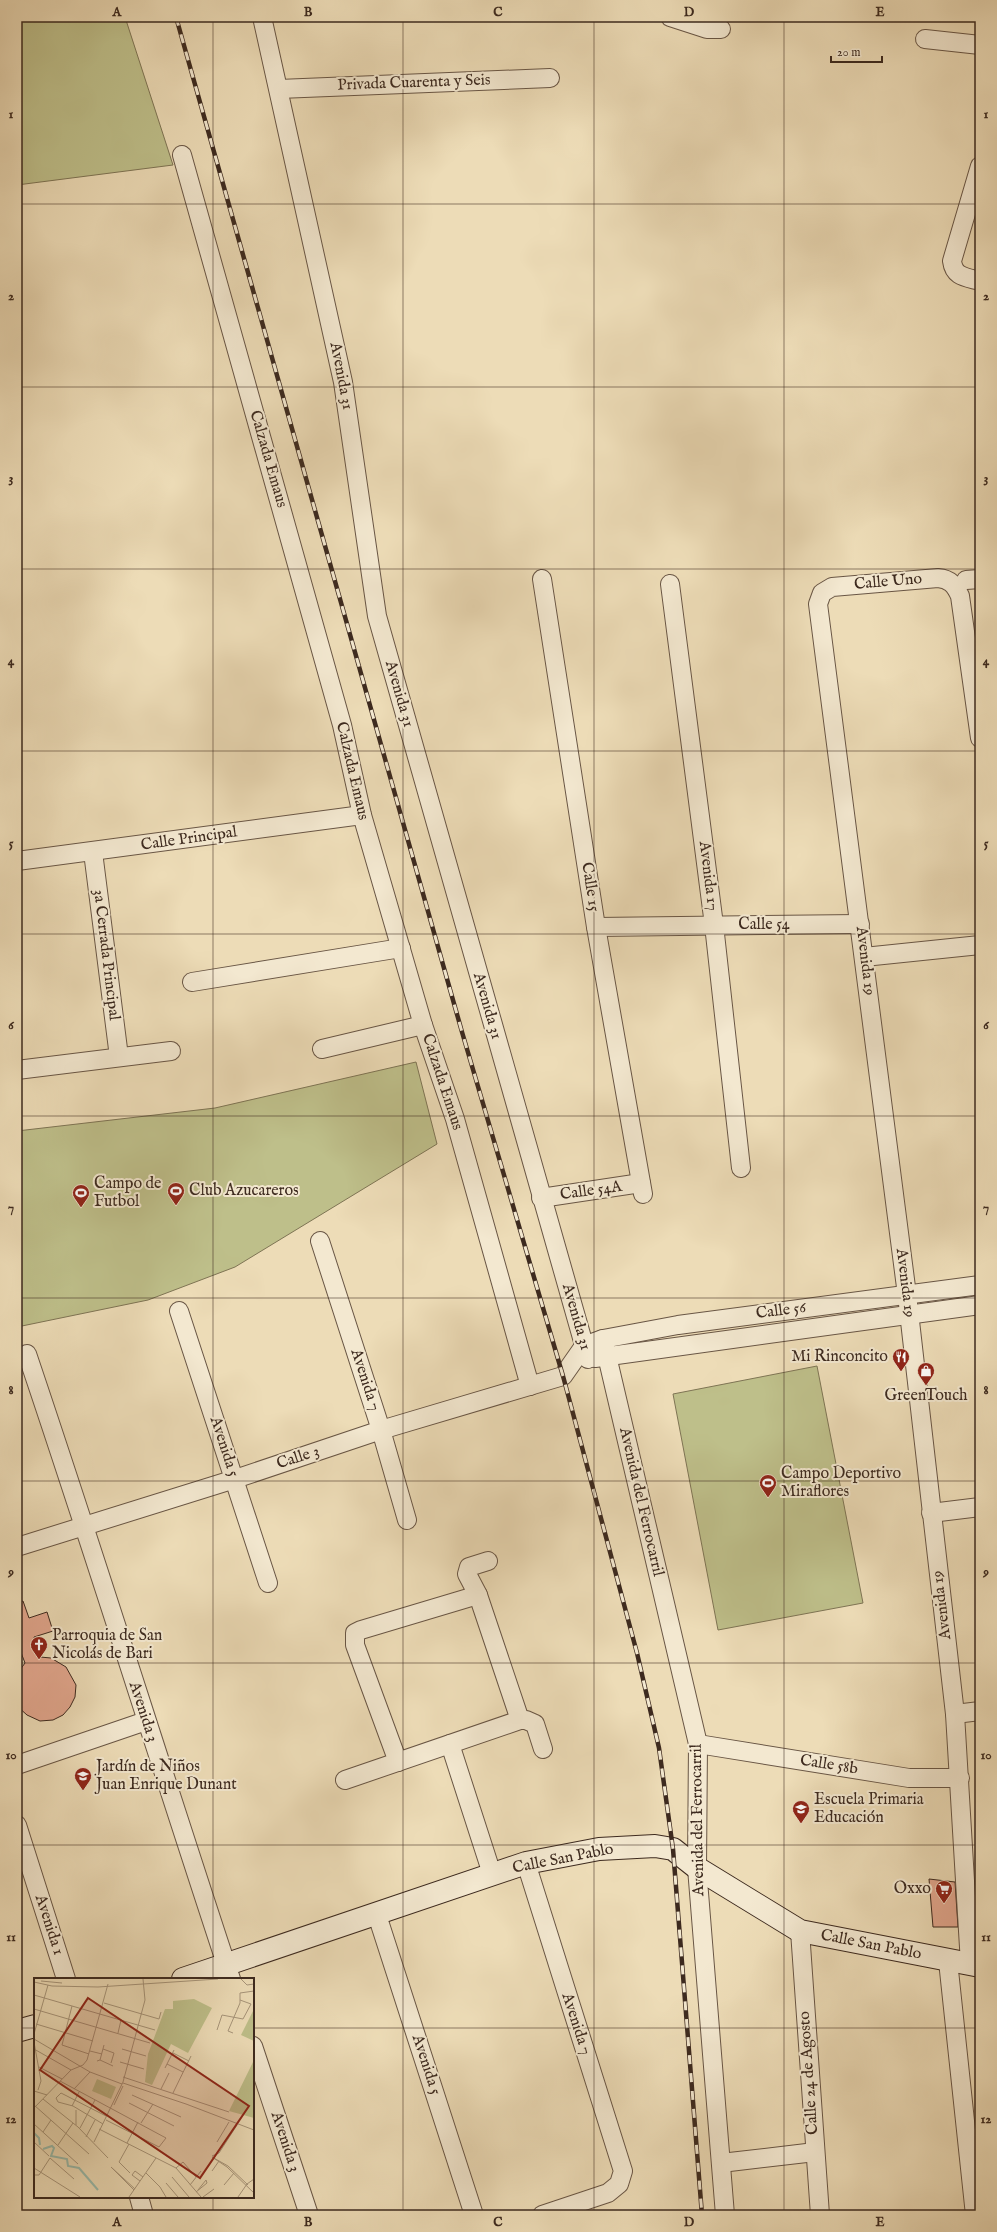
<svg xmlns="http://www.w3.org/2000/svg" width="997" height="2232" viewBox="0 0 997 2232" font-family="'IM FELL English',serif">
<rect width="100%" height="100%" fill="#eddcb7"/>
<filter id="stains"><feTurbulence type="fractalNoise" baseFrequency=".005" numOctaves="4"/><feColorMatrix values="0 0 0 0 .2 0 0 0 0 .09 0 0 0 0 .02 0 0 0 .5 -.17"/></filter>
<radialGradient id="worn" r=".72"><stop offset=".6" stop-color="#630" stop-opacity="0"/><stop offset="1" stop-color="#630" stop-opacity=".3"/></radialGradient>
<g fill="#bebf8a" stroke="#7e7454">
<polygon points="17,17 125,17 173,165 17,185"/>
<polygon points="416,1062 437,1144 235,1267 148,1300 17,1327 17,1131 215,1108"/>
<polygon points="817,1366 863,1603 718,1630 673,1394"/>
</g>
<g fill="#e2a78e" stroke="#3d2a1f">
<polygon points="23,1601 29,1618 47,1612 53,1631 34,1637 40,1657 51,1658 66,1667 76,1685 75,1697 70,1707 63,1715 53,1720 40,1721 27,1715 17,1706 17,1674 25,1663 17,1642 17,1603"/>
<polygon points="929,1879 955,1882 958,1927 933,1927"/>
</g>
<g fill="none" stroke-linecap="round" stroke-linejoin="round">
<defs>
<g id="street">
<polyline points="262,17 343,382 377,616 588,1359"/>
<polyline points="670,17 707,29 721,29"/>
<polyline points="925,39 980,45"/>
<polyline points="279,89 550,78"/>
<polyline points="182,155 342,725 362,815 423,1025 455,1119 530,1386"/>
<path d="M980,166L952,261C954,277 965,277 980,281"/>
<polyline points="542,579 596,927 643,1194"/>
<polyline points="966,580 980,579"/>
<polyline points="670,584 714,925 741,1168"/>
<polyline points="93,852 119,1057"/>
<polyline points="17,861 362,815"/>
<polyline points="596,927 860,924"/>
<polyline points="864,957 980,945"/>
<polyline points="192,982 401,948"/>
<polyline points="322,1049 423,1025"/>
<polyline points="17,1070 171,1051"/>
<polyline points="541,1198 641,1183"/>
<polyline points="320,1241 381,1430 407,1520"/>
<polyline points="179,1311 268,1583"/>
<polyline points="603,1339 698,1744 697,1868 725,2215"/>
<path d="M27,1354C97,1561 162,1771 231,1979"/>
<polyline points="595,1358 980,1305"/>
<polyline points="931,1513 980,1507"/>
<polyline points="17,1547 235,1479 381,1430 563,1376 584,1346 603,1339 678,1325 980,1285"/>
<polyline points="488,1561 469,1567 467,1574 478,1595 520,1720"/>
<polyline points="955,1714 980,1711"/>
<polyline points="450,1744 492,1874"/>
<polyline points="698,1744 909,1778 960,1778"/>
<polyline points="398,1762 355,1645 355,1633 361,1630 478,1595"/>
<polyline points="17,1765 146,1721"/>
<polyline points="345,1780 520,1720 526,1720 535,1724 543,1749"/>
<polyline points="17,1825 66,1979"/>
<polyline points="526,1863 623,2171 619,2184 608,2193 542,2215"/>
<polyline points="377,1915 474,2215"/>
<polyline points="800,1931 820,2215"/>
<polyline points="948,1961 975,2215"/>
<path d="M970,1964L955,1714L907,1295L818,604L822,593L832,587L938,578C950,579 955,585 960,596L980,738"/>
<polyline points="253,2046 309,2215"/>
<polyline points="721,2163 815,2152"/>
<polyline points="139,2197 144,2215"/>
</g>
<g id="secondary">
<polyline points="183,1979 526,1863 599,1849 655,1846 673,1849 697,1868 800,1931 980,1966"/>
<polyline points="17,2031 35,2026"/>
</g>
</defs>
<use href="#street" stroke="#695645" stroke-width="20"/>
<use href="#secondary" stroke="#3d2a1f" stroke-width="24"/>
<use href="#street" stroke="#f3e8d0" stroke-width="18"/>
<use href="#secondary" stroke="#f3e8d0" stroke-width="22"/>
<defs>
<polyline id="rail" points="176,17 462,1032 563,1376 637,1653 659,1748 673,1849 702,2215"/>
</defs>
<use href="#rail" stroke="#3d2a1f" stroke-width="4.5"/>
<use href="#rail" stroke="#f3e8d0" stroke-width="3" stroke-dasharray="9" stroke-linecap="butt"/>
</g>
<path fill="none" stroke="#3d2a1f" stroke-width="1" stroke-opacity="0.55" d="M213,17V1979M403,17V2215M594,17V2215M784,17V2215M17,204H980M17,387H980M17,569H980M17,751H980M17,934H980M17,1116H980M17,1298H980M17,1481H980M17,1663H980M17,1845H980M17,2028H35M253,2028H980M213,2197V2215"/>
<defs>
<symbol id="stadium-pin" viewBox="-11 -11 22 30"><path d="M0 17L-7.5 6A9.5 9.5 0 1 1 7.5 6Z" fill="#8f2418" stroke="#f3e8d0"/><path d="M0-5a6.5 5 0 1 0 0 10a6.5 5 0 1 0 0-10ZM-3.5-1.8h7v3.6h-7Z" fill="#fff"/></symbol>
<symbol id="restaurant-pin" viewBox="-11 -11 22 30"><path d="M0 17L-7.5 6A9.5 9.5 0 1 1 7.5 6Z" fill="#8f2418" stroke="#f3e8d0"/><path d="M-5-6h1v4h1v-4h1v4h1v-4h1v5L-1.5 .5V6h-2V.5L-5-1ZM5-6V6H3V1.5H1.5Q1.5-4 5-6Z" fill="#fff"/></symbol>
<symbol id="shop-pin" viewBox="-11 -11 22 30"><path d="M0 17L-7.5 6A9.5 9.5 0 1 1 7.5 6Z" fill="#8f2418" stroke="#f3e8d0"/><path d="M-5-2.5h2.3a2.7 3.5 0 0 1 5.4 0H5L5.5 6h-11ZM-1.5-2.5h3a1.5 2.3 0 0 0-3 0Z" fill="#fff"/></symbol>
<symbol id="church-pin" viewBox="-11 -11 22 30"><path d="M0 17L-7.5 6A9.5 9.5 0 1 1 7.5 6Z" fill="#8f2418" stroke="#f3e8d0"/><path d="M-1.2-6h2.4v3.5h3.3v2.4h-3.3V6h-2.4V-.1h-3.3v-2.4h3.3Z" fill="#fff"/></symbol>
<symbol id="school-pin" viewBox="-11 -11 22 30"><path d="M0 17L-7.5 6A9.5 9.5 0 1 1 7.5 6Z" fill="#8f2418" stroke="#f3e8d0"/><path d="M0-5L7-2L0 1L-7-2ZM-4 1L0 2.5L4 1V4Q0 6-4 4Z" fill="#fff"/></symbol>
<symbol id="supermarket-pin" viewBox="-11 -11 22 30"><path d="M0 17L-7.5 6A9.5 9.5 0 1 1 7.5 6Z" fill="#8f2418" stroke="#f3e8d0"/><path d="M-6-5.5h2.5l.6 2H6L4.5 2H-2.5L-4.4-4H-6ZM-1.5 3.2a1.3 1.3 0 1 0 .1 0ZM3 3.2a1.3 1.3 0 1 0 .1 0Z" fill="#fff"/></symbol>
</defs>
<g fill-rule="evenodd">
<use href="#stadium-pin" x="166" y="1181" width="20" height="27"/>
<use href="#stadium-pin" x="71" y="1183" width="20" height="27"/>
<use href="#restaurant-pin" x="891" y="1347" width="20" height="27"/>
<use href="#shop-pin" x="916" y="1361" width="20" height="27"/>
<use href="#stadium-pin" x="758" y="1473" width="20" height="27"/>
<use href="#church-pin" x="29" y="1635" width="20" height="27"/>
<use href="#school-pin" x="73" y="1766" width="20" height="27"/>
<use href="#school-pin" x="791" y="1799" width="20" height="27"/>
<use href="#supermarket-pin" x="934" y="1879" width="20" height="27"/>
</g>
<g text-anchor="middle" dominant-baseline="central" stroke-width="4" stroke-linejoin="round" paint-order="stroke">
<g font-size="16" fill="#3d2a1f" stroke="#f3e8d0">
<text transform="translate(414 83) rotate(-2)">Privada Cuarenta y Seis</text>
<text transform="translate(341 376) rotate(79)">Avenida 31</text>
<text transform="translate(268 459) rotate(74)">Calzada Emaus</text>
<text transform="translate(888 582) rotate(-5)">Calle Uno</text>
<text transform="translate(399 694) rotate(74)">Avenida 31</text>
<text transform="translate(352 771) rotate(77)">Calzada Emaus</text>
<text transform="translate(189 839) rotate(-8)">Calle Principal</text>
<text transform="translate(708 876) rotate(83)">Avenida 17</text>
<text transform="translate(590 887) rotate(81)">Calle 15</text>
<text x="764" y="925">Calle 54</text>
<text transform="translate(106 955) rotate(83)">3a Cerrada Principal</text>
<text transform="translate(865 961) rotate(83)">Avenida 19</text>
<text transform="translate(487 1006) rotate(74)">Avenida 31</text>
<text transform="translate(442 1082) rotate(72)">Calzada Emaus</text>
<text transform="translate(591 1191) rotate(-8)">Calle 54A</text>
<text transform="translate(905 1283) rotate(83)">Avenida 19</text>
<text transform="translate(781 1311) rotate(-7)">Calle 56</text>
<text transform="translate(576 1317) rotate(74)">Avenida 31</text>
<text transform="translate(365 1380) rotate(72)">Avenida 7</text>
<text transform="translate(224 1447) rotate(72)">Avenida 5</text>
<text transform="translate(298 1458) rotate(-18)">Calle 3</text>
<text transform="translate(641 1502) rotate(77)">Avenida del Ferrocarril</text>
<text transform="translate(942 1605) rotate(-97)">Avenida 19</text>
<text transform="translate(143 1712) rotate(72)">Avenida 3</text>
<text transform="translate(829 1765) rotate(9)">Calle 58b</text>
<text transform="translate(698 1820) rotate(-91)">Avenida del Ferrocarril</text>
<text transform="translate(563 1859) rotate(-11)">Calle San Pablo</text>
<text transform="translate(49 1925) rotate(72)">Avenida 1</text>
<text transform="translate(871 1945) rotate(11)">Calle San Pablo</text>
<text transform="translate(576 2024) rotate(72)">Avenida 7</text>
<text transform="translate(426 2065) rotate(72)">Avenida 5</text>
<text transform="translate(809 2073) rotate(-94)">Calle 24 de Agosto</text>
<text transform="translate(285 2142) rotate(72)">Avenida 3</text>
</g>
<g font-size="16" fill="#3d2a1f" stroke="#f3e8d0" text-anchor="start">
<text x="94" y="1184">Campo de<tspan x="94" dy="18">Futbol</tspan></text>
<text x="189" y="1191">Club Azucareros</text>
<text x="888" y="1357" text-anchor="end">Mi Rinconcito</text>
<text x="926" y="1396" text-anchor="middle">GreenTouch</text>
<text x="781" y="1474">Campo Deportivo<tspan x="781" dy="18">Miraflores</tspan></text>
<text x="52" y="1636">Parroquia de San<tspan x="52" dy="18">Nicolás de Bari</tspan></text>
<text x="96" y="1767">Jardín de Niños<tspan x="96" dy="18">Juan Enrique Dunant</tspan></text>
<text x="814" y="1800">Escuela Primaria<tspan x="814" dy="18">Educación</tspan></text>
<text x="931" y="1889" text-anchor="end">Oxxo</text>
</g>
</g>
<g transform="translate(34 1978)">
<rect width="220" height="220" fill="#eddcb7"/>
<path d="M160,21L178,30L154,75L137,66L118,107L111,104L114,76L131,31H139V23ZM220,31V63L207,57ZM220,82V140L195,133ZM63,101L82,109L77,121L58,113Z" fill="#bebf8a"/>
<path fill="none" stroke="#99bcad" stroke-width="2" d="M0,155L5,160L6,167M9,171L18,168L20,170L17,178L33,181L34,188L45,190L64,212"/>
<path fill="none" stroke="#a7957a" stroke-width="1" d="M207,1L213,7L220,6M7,3L28,5M0,4L18,8L64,9L184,1M0,17L121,52M70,25L125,41L127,34M38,28L28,67L55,76M0,31L116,65M2,46L59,63M183,52L188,37L209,41L217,26L206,22M84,55L87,42M199,55L194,53L206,25V15L220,13M0,56L14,7M0,61L56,94L88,106M0,64L7,103L4,112M0,71L37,92M69,71L80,75L77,85M88,71L112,78M56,73L68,76M139,75L155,83M66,82L79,88M63,83L66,82L70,67M86,84L110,91M133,86L149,94M5,89L28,101M131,90L140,72M89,99L195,134M26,103L132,160L125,169L72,142M89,105L152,126L220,152M40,111L56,94M127,111L135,95M0,113L13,117M139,115L157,78M98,117L147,139M9,121L44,149L74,180M95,125L140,148M0,127L55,176M80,127L89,108M38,128L45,114M0,130L37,92L49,87L53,82L74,6M42,132V147M107,145L119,126M0,146L44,186M69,146L39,128L24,124L22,120L27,115L72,138M46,150L61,122M65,151L142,190L167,219M9,154L17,142M52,159L61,142M0,164L15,178M60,164L89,104L111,22L109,1M183,164L195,144M93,165L104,144M95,166L85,184L96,195M24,167L39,145M178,178L185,175L203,147M0,190L46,219M142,190L149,184L162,199M178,193L185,183M112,195L126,209L132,219M0,197H5L16,180L40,201M138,199L155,219M106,203L98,197L101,193L109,199M132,205L144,219M156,207L167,193M190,207L200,195M214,207L194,188L178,179L193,189L220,215M100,212L77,189L101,211M162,214L173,205L172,202L164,212M95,219L122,180M169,219L180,211M204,219L213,206L220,201"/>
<path fill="#8f2418" fill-opacity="0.15" stroke="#8f2418" stroke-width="2" d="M54,20L215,128L166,200L6,92Z"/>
<rect width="220" height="220" fill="none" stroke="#3d2a1f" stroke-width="2"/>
</g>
<rect width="997" height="2232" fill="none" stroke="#eddcb7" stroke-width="44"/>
<path d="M831 56v6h51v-6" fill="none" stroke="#3d2a1f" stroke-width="2"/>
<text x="837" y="56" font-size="12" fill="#3d2a1f" stroke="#f3e8d0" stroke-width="3" paint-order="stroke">20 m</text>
<rect x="22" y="22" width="953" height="2188" fill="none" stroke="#3d2a1f" stroke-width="1.5"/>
<g font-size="13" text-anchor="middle" font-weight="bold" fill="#3d2a1f">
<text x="117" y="16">A</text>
<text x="308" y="16">B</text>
<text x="498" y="16">C</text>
<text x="689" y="16">D</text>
<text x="880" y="16">E</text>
<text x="11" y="118">1</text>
<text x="986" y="118">1</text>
<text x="11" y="300">2</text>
<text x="986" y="300">2</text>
<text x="11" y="482">3</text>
<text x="986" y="482">3</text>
<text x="11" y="665">4</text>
<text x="986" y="665">4</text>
<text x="11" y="847">5</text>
<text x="986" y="847">5</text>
<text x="11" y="1029">6</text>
<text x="986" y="1029">6</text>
<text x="11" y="1212">7</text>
<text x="986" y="1212">7</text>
<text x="11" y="1394">8</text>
<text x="986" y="1394">8</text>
<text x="11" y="1576">9</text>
<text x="986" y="1576">9</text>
<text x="11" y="1759">10</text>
<text x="986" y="1759">10</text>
<text x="11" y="1941">11</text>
<text x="986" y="1941">11</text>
<text x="11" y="2123">12</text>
<text x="986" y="2123">12</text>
<text x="117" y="2226">A</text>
<text x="308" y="2226">B</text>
<text x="498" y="2226">C</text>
<text x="689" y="2226">D</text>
<text x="880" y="2226">E</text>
</g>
<rect width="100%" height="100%" filter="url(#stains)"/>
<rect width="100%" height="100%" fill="url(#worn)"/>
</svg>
